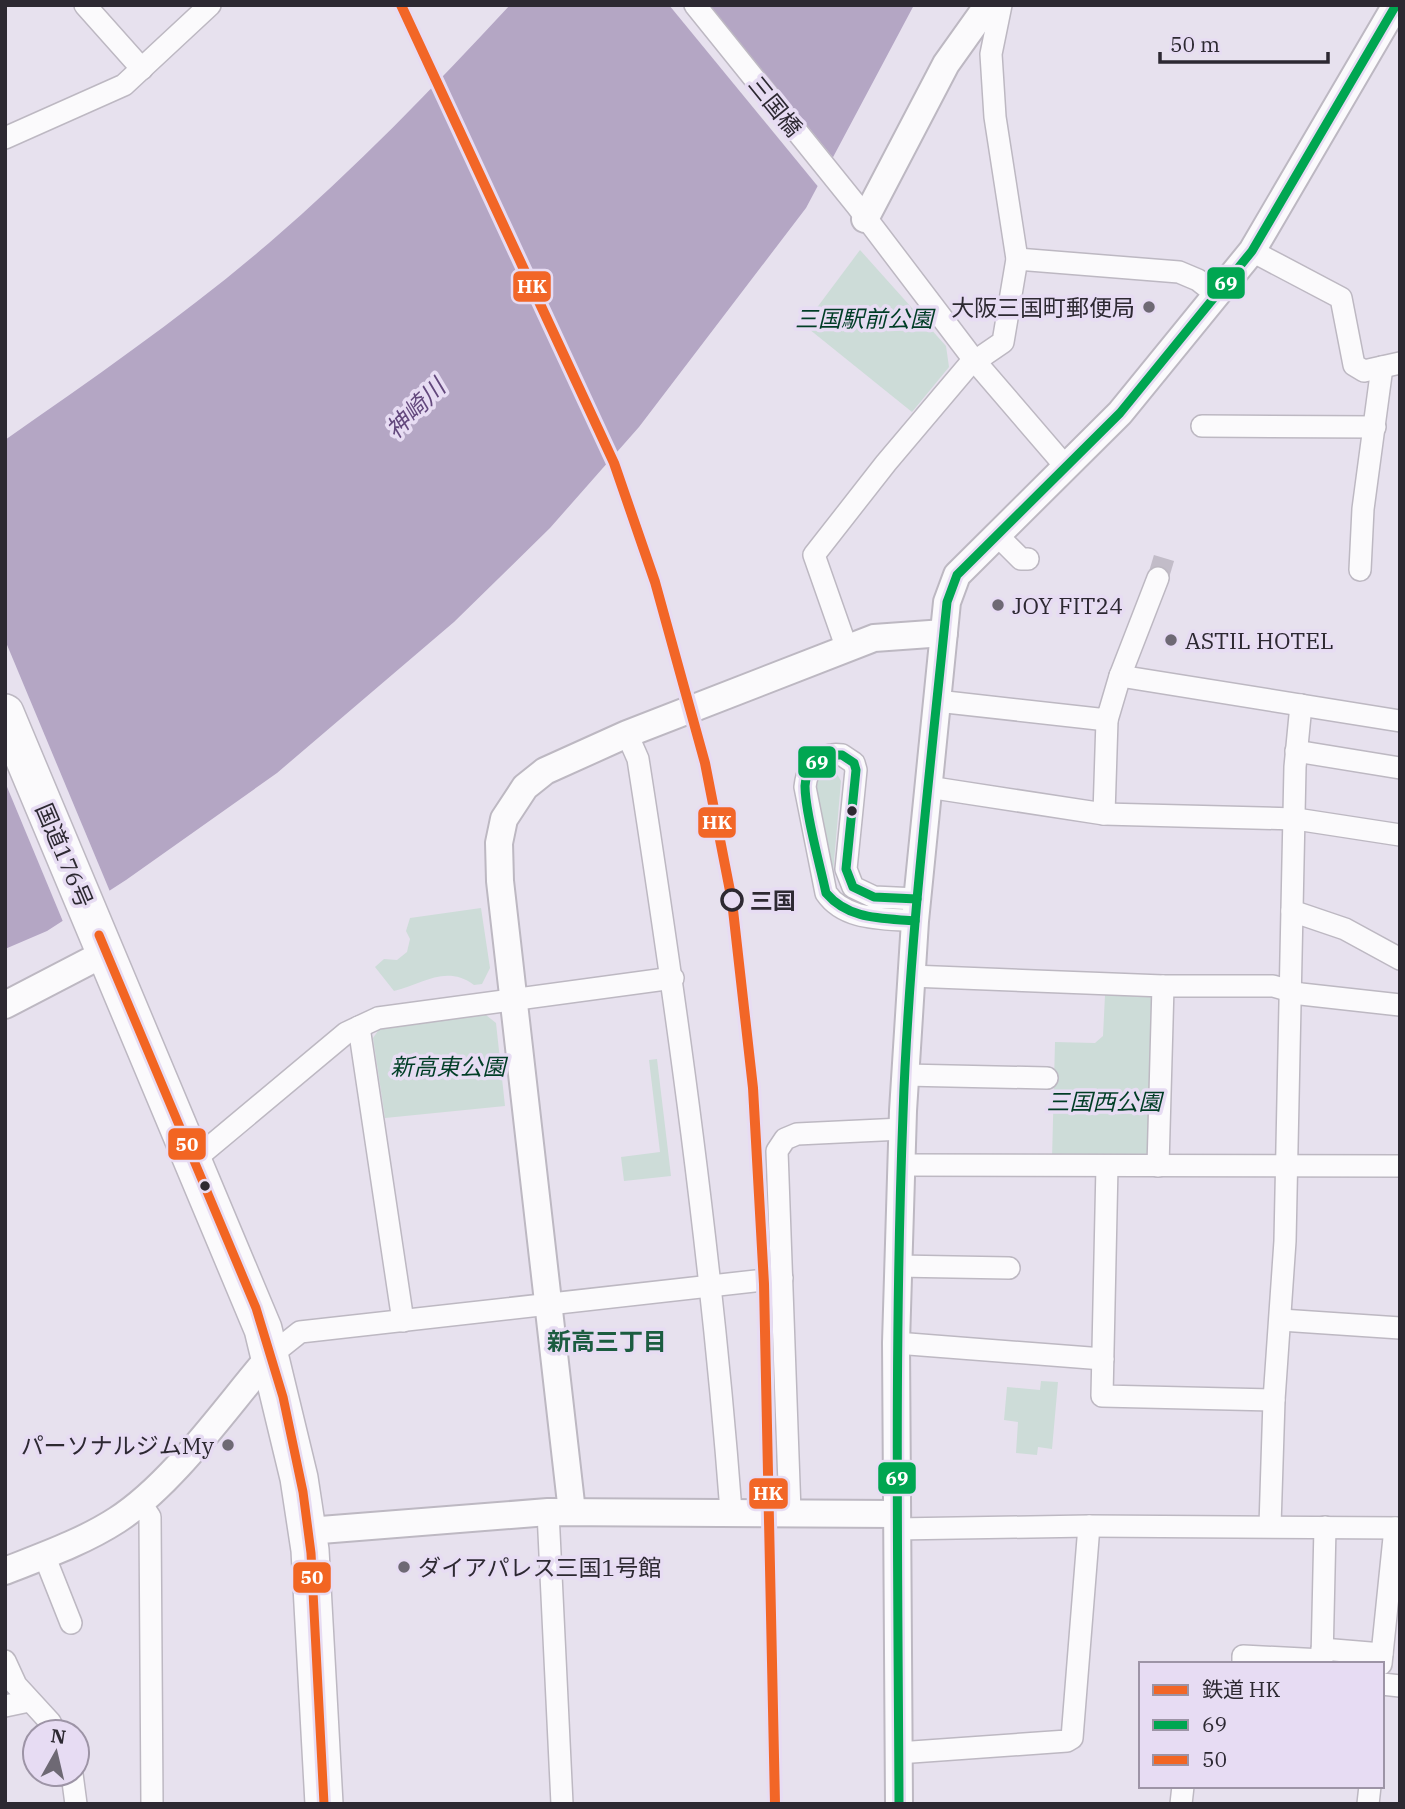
<svg xmlns="http://www.w3.org/2000/svg" width="1405" height="1809" viewBox="0 0 1405 1809" font-family="'IBM Plex Serif','Noto Sans JP',serif">
<rect width="100%" height="100%" fill="#e7e1ee"/>
<g fill="#cddcd8">
<polygon points="860,250 946,346 949,367 912,412 804,325"/>
<polygon points="831,772 837,774 841,781 833,873 815,787 818,775"/>
<path d="M481,908L490,968L482,984L474,985C445,964 422,985 394,991L375,967L384,959L397,960L407,952L410,939L406,931L410,918Z"/>
<polygon points="1105,995 1157,997 1153,1159 1052,1159 1055,1042 1095,1043 1103,1036"/>
<polygon points="486,1015 496,1023 505,1106 385,1118 373,1038 380,1028"/>
<polygon points="657,1059 671,1176 624,1181 621,1157 660,1152 649,1060"/>
<polygon points="1041,1381 1058,1382 1052,1449 1038,1447 1037,1455 1016,1453 1018,1422 1004,1420 1007,1387 1040,1390"/>
</g>
<path fill="#b4a6c4" d="M510,5H914L806,208L639,427L550,528L454,622L277,773L126,880L47,931L5,949V440C95,377 185,315 269,243C355,169 433,88 510,5Z"/>
<g fill="#e7e1ee">
<polygon points="669,5 709,5 835,160 820,189"/>
<polygon points="5,640 111,894 64,924 5,782"/>
</g>
<g fill="none" stroke-linecap="round" stroke-linejoin="round">
<polyline stroke="#c2bcc8" stroke-width="21" stroke-dasharray="21 10" stroke-linecap="butt" points="1158,578 1164,558"/>
<defs>
<g id="minor">
<polyline points="85,5 142,69"/>
<polyline points="695,5 857,206 974,360 1066,467"/>
<polyline points="5,138 124,85 210,5"/>
<polyline points="1252,251 1341,298 1354,365 1364,371 1400,363"/>
<polyline points="1017,259 1179,272 1198,280 1217,295"/>
<polyline points="1202,426 1375,427"/>
<polyline points="997,535 1021,559 1028,559"/>
<polyline points="1360,570 1363,509 1382,367"/>
<polyline points="847,649 814,555 886,463 968,366 1003,342 1017,259 995,117 991,54 1001,5"/>
<polyline points="1120,676 1158,578"/>
<polyline points="937,701 1107,720 1120,676 1400,721"/>
<path d="M627,734L638,759C677,1009 712,1259 731,1511"/>
<polyline points="1296,751 1400,768"/>
<polyline points="928,787 1104,814 1296,819 1400,835"/>
<polyline points="1104,814 1107,720"/>
<polyline points="1292,911 1345,929 1400,959"/>
<path d="M915,921C884,918 845,921 826,893L805,787C807,766 820,752 842,755L854,763L856,770L846,869L853,887L874,897L917,899"/>
<polyline points="911,976 1163,986 1273,986 1301,994 1400,1005"/>
<polyline points="359,1027 403,1321"/>
<polyline points="905,1075 1047,1078"/>
<polyline points="194,1160 346,1033 378,1018 673,978"/>
<polyline points="901,1165 1400,1166"/>
<polyline points="1107,1166 1102,1396 1274,1400"/>
<polyline points="1158,1166 1163,986"/>
<polyline points="897,1266 1009,1268"/>
<polyline points="1281,1320 1400,1328"/>
<polyline points="896,1343 1103,1359"/>
<polyline points="271,1355 300,1332 782,1278"/>
<polyline points="140,1502 150,1517 152,1804"/>
<polyline points="548,1512 562,1804"/>
<polyline points="790,1512 777,1151 785,1139 797,1134 902,1129"/>
<polyline points="1270,1526 1274,1400 1285,1241 1295,767 1301,705"/>
<polyline points="896,1529 1089,1526 1400,1528"/>
<polyline points="44,1555 71,1623"/>
<polyline points="1322,1649 1382,1654"/>
<polyline points="5,1661 16,1685 50,1722 55,1732"/>
<polyline points="1243,1664 1243,1656 1322,1660 1325,1527"/>
<polyline points="1381,1664 1395,1528"/>
<polyline points="1382,1684 1400,1686"/>
<polyline points="5,1706 29,1701"/>
<polyline points="898,1753 1067,1741 1072,1738 1089,1526"/>
<polyline points="72,1774 76,1804"/>
<polyline points="1181,1804 1183,1786"/>
<polyline points="1368,1804 1370,1786"/>
</g>
<g id="tertiary">
<polyline points="865,219 946,64 988,5"/>
<polyline points="5,1005 107,952"/>
<polyline points="572,1512 500,881 499,843 504,819 525,787 545,771 627,734 874,638 944,633"/>
<polyline points="308,1531 548,1512 896,1514"/>
<path d="M5,1571C43,1556 83,1542 117,1520C174,1483 226,1407 271,1355"/>
<polyline points="899,1804 896,1343 903,1111 915,921 947,602 957,575 1120,413 1252,251 1396,5"/>
</g>
<polyline id="trunk" points="5,713 263,1329 299,1478 310,1550 324,1804"/>
</defs>
<use href="#minor" stroke="#bdb8c2" stroke-width="24"/>
<use href="#tertiary" stroke="#bdb8c2" stroke-width="30"/>
<use href="#trunk" stroke="#bdb8c2" stroke-width="40"/>
<use href="#minor" stroke="#fbfafc" stroke-width="21"/>
<use href="#tertiary" stroke="#fbfafc" stroke-width="26"/>
<use href="#trunk" stroke="#fbfafc" stroke-width="37"/>
<defs>
<g id="bus-1">
<path d="M915,921C882,918 849,920 826,893C820,865 805,812 805,786C806,765 823,754 842,755L854,763L856,770L846,869L853,887L874,897L917,899"/>
<path d="M899,1804C898,1574 894,1344 903,1114C909,943 930,772 947,602L957,575L1120,413L1252,251L1396,5"/>
</g>
<polyline id="bus-2" points="99,935 256,1308 283,1397 303,1492 311,1553 324,1804"/>
</defs>
<use href="#bus-1" stroke="#e7dcf3" stroke-width="14"/>
<use href="#bus-2" stroke="#e7dcf3" stroke-width="14"/>
<use href="#bus-1" stroke="#00a651" stroke-width="9"/>
<use href="#bus-2" stroke="#f26522" stroke-width="9"/>
<defs>
<polyline id="rail-1" points="401,5 614,463 655,582 705,763 732,901 753,1088 764,1284 775,1804"/>
</defs>
<use href="#rail-1" stroke="#e7dcf3" stroke-width="16"/>
<use href="#rail-1" stroke="#f26627" stroke-width="10"/>
</g>
<g fill="#6e6974" stroke="#e7dcf3" stroke-width="2.5">
<circle cx="1149" cy="307" r="7"/>
<circle cx="998" cy="605" r="7"/>
<circle cx="1171" cy="640" r="7"/>
<circle cx="228" cy="1445" r="7"/>
<circle cx="404" cy="1567" r="7"/>
</g>
<g fill="#2d2932" stroke="#e7dcf3" stroke-width="2.5">
<circle cx="852" cy="811" r="6"/>
<circle cx="205" cy="1186" r="6"/>
</g>
<circle fill="#e7dcf3" stroke="#2d2932" stroke-width="3.5" cx="732" cy="900" r="10"/>
<g text-anchor="middle" dominant-baseline="central" stroke-width="7" stroke-linejoin="round" paint-order="stroke">
<g font-size="23" fill="#2d2932" stroke="#e7dcf3">
<text transform="translate(776 106) rotate(51)">三国橋</text>
<text transform="translate(65 855) rotate(67)">国道176号</text>
</g>
<g font-size="23" fill="#2d2932" stroke="#e7dcf3" text-anchor="start">
<text x="1135" y="307" text-anchor="end">大阪三国町郵便局</text>
<text x="1012" y="605">JOY FIT24</text>
<text x="1185" y="640">ASTIL HOTEL</text>
<text x="214" y="1445" text-anchor="end">パーソナルジムMy</text>
<text x="418" y="1567">ダイアパレス三国1号館</text>
</g>
<g font-size="23" font-style="italic" fill="#003d26" stroke="#e7dcf3">
<text x="864" y="318">三国駅前公園</text>
<text x="448" y="1066">新高東公園</text>
<text x="1104" y="1101">三国西公園</text>
</g>
<g font-size="23" font-weight="bold" fill="#2d2932" stroke="#e7dcf3" text-anchor="start">
<text x="750" y="900">三国</text>
</g>
<g font-size="24" font-style="italic" fill="#63487d" stroke="#e7dcf3">
<text transform="translate(415 408) rotate(-45)">神崎川</text>
</g>
<g font-size="24" font-weight="bold" fill="#1b5c40" stroke="#e7dcf3">
<text x="607" y="1341">新高三丁目</text>
</g>
</g>
<g stroke="#e7dcf3" stroke-width="2.5">
<rect x="1206" y="266" width="40" height="34" rx="7" fill="#00a651"/>
<rect x="512" y="270" width="40" height="33" rx="7" fill="#f26627"/>
<rect x="797" y="745" width="40" height="34" rx="7" fill="#00a651"/>
<rect x="697" y="806" width="40" height="33" rx="7" fill="#f26627"/>
<rect x="167" y="1127" width="40" height="34" rx="7" fill="#f26522"/>
<rect x="877" y="1461" width="40" height="34" rx="7" fill="#00a651"/>
<rect x="748" y="1477" width="41" height="33" rx="7" fill="#f26627"/>
<rect x="292" y="1561" width="40" height="33" rx="7" fill="#f26522"/>
</g>
<g font-size="19" text-anchor="middle" font-weight="bold" fill="#fff">
<text x="1226" y="290">69</text>
<text x="532" y="293">HK</text>
<text x="817" y="769">69</text>
<text x="717" y="829">HK</text>
<text x="187" y="1151">50</text>
<text x="897" y="1485">69</text>
<text x="768" y="1500">HK</text>
<text x="312" y="1584">50</text>
</g>
<rect width="1405" height="1809" fill="none" stroke="#2d2932" stroke-width="14"/>
<rect x="1139" y="1662" width="245" height="126" fill="#e7dcf3" stroke="#9d94a6" stroke-width="2"/>
<rect x="1153" y="1685" width="35" height="10" fill="#f26627" stroke="#9d94a6" stroke-width="2"/>
<text x="1202" y="1697" font-size="21" fill="#2d2932">鉄道 HK</text>
<rect x="1153" y="1720" width="35" height="10" fill="#00a651" stroke="#9d94a6" stroke-width="2"/>
<text x="1202" y="1732" font-size="21" fill="#2d2932">69</text>
<rect x="1153" y="1755" width="35" height="10" fill="#f26522" stroke="#9d94a6" stroke-width="2"/>
<text x="1202" y="1767" font-size="21" fill="#2d2932">50</text>
<g transform="translate(56 1753) rotate(8)"><circle r="33" fill="#e7dcf3" stroke="#9d94a6" stroke-width="2"/>
<path d="M0-5L12 26L0 18L-12 26Z" fill="#6e6974"/>
<text y="-10" font-size="19" font-weight="bold" text-anchor="middle" fill="#2d2932">N</text>
</g>
<path d="M1160 52v10h168v-10" fill="none" stroke="#2d2932" stroke-width="3.5"/>
<text x="1170" y="52" font-size="21" fill="#2d2932" stroke="#e7dcf3" stroke-width="5" paint-order="stroke">50 m</text>
</svg>
